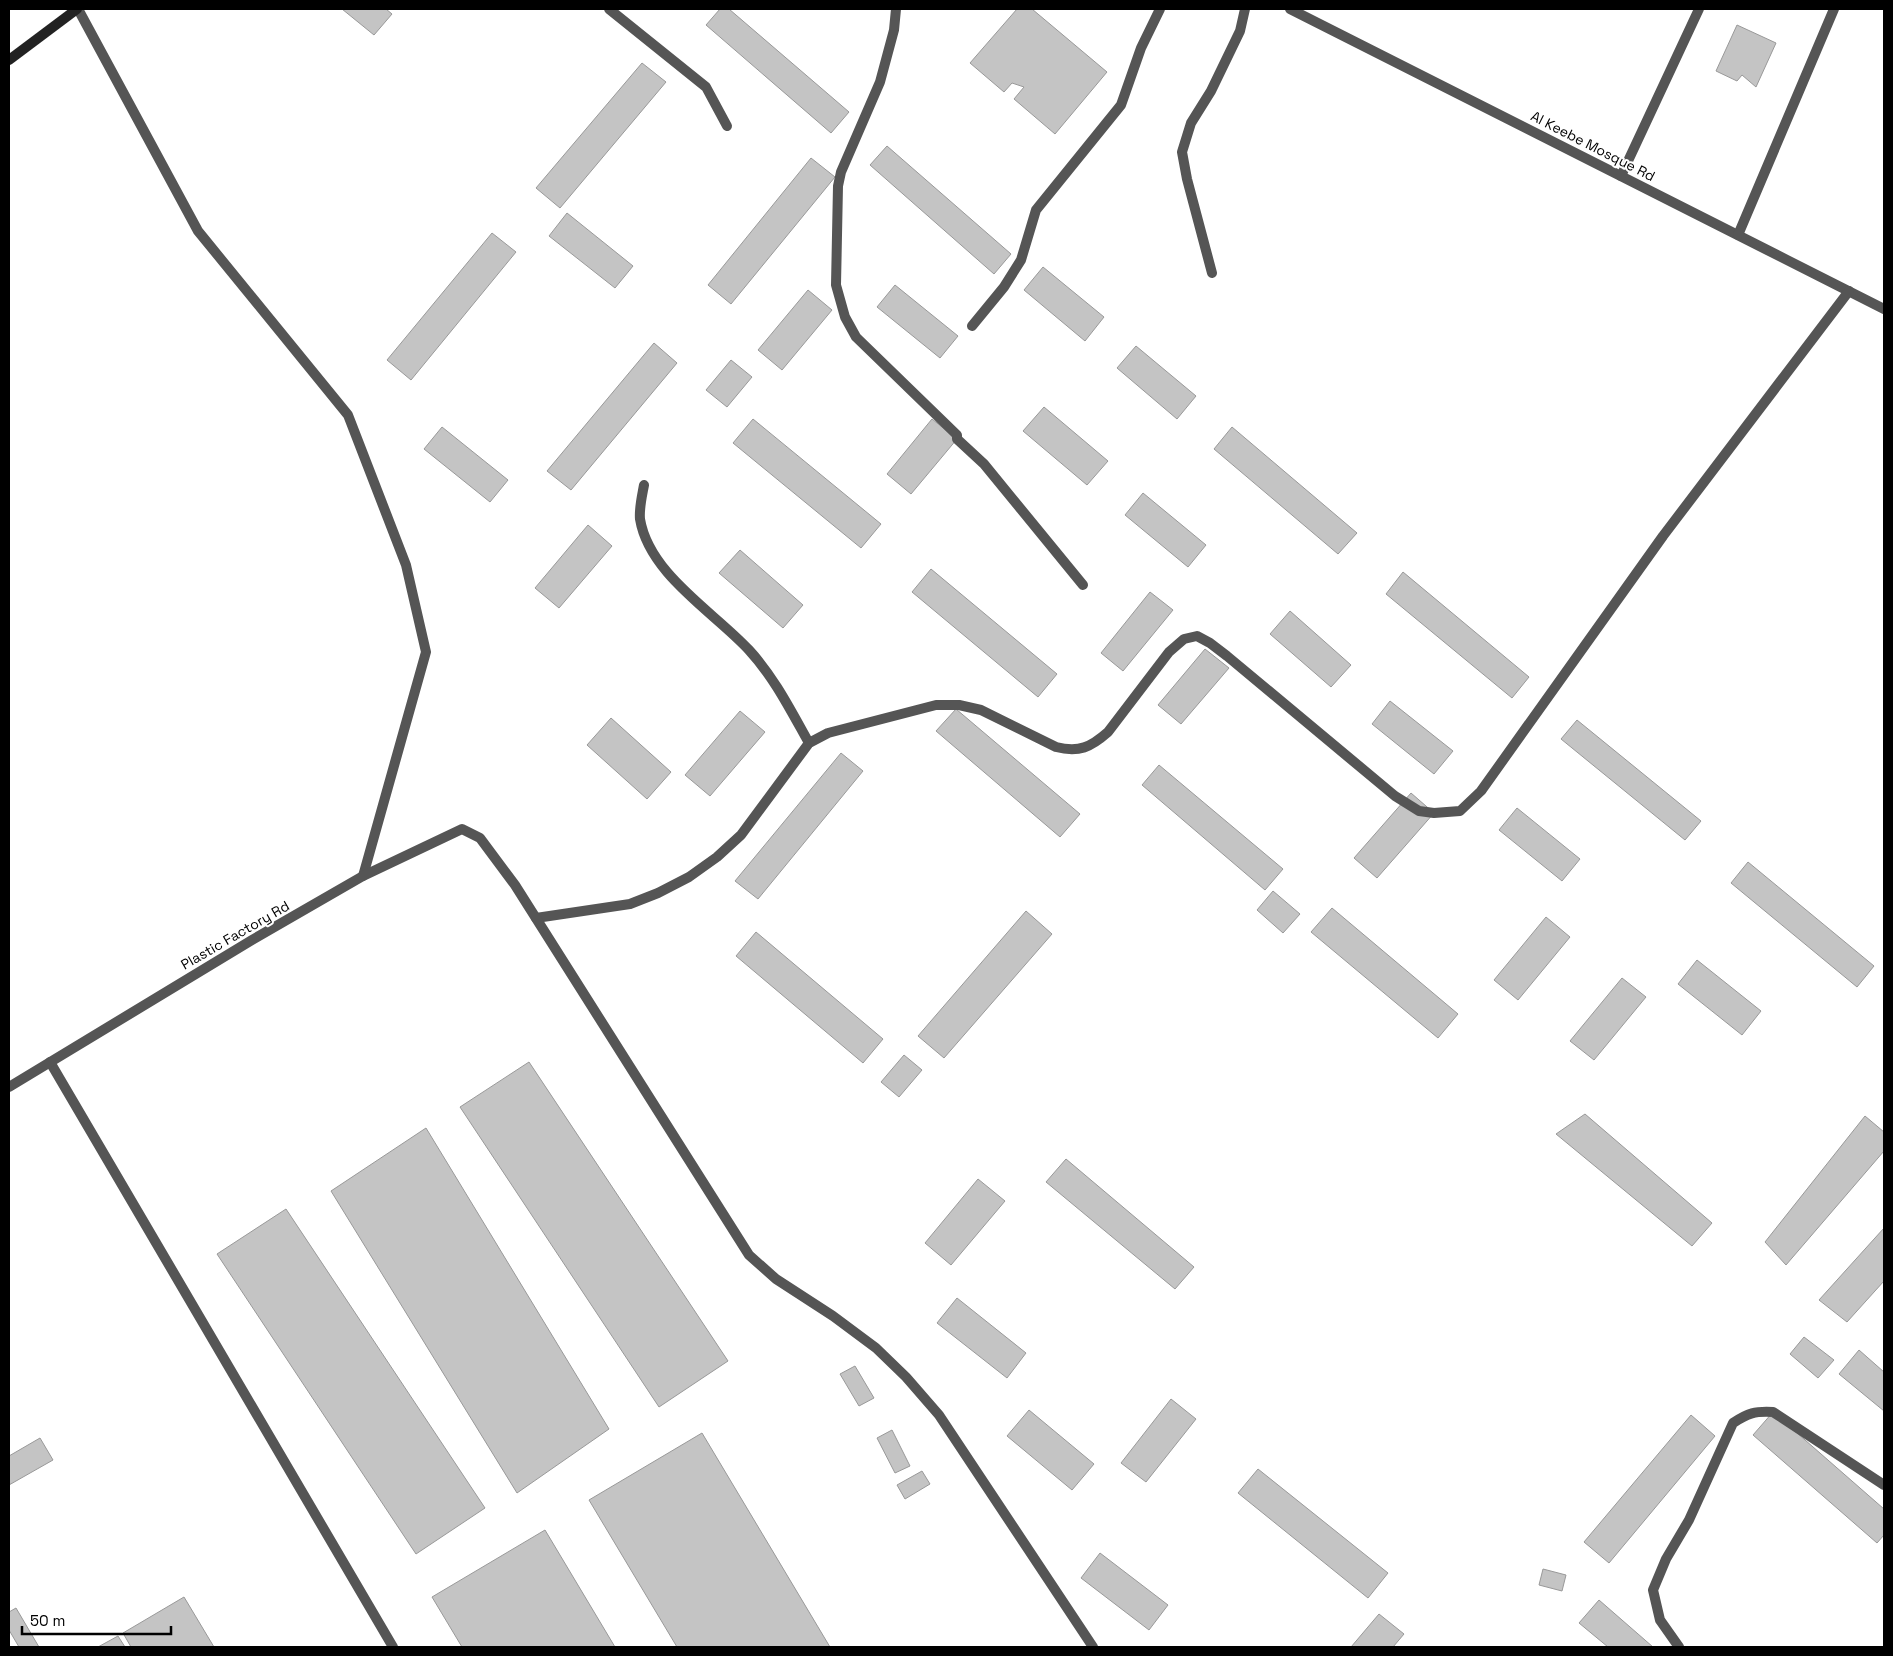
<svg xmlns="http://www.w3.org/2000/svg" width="1893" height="1656" viewBox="0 0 1893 1656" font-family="'Space Grotesk',sans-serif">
<rect width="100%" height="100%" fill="#fff"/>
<g fill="#c4c4c4" stroke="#999">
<polygon points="342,9 386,9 392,14 374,35"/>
<polygon points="720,9 729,9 849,112 831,133 706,25"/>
<polygon points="1017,9 1032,9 1107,72 1055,134 1014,99 1024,87 1012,83 1004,92 970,63"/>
<polygon points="1737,25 1776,43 1756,87 1742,75 1737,81 1716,71"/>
<polygon points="642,63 666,82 560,208 536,188"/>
<polygon points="887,146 1011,254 994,274 870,165"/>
<polygon points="811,158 835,177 731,304 708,285"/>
<polygon points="567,213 633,266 615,288 549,236"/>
<polygon points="492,233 516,252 411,380 387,360"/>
<polygon points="1043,267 1104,317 1085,341 1024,290"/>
<polygon points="895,285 958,336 940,358 877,307"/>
<polygon points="808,290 832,310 782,370 758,350"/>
<polygon points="654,343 677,363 571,490 547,471"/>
<polygon points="1136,346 1196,396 1177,419 1117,368"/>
<polygon points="731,360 752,377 727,407 706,390"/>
<polygon points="1044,407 1108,461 1087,485 1023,431"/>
<polygon points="753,419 881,524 861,548 733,443"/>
<polygon points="932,419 957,439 911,494 887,474"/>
<polygon points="442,427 508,480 490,502 424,449"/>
<polygon points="1232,427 1357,533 1338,554 1214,449"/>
<polygon points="1143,493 1206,545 1188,567 1125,515"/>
<polygon points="588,525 612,546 559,608 535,588"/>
<polygon points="740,550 803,605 783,628 719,573"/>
<polygon points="931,569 1057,674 1038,697 912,592"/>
<polygon points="1403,572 1529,677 1512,698 1386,594"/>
<polygon points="1150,592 1173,610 1123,671 1101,653"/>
<polygon points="1290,611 1351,665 1331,687 1270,634"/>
<polygon points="1205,649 1229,668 1181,724 1158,705"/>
<polygon points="1390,701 1453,751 1434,774 1372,724"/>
<polygon points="956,709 1080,814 1060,837 936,731"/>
<polygon points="740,711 765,732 710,796 685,775"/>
<polygon points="611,718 671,772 647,799 587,745"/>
<polygon points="1577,720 1701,821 1685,840 1561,739"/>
<polygon points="841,753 863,771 758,899 735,881"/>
<polygon points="1159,765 1283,869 1265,890 1142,785"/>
<polygon points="1411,793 1434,813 1377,878 1354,858"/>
<polygon points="1517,808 1580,859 1562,881 1499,830"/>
<polygon points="1748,862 1874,966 1857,987 1731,883"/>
<polygon points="1273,891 1300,914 1283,933 1257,910"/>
<polygon points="1332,908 1458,1014 1438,1038 1311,932"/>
<polygon points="1026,911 1052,934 944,1058 918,1036"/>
<polygon points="1546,917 1570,937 1518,1000 1494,980"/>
<polygon points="756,932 883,1039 863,1063 736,956"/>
<polygon points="1697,960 1761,1011 1742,1035 1678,984"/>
<polygon points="1622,978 1646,997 1594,1060 1570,1041"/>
<polygon points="904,1055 922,1070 899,1097 881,1082"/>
<polygon points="529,1062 728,1361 659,1407 460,1107"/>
<polygon points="1585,1114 1712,1223 1692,1246 1556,1134"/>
<polygon points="1865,1116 1884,1132 1884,1151 1786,1265 1765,1242"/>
<polygon points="426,1128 609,1429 517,1493 331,1191"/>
<polygon points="1066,1159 1194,1267 1175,1289 1046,1182"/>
<polygon points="978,1179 1005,1201 951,1265 925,1243"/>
<polygon points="286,1209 485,1508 416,1554 217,1254"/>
<polygon points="1884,1228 1884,1281 1847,1322 1819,1300"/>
<polygon points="957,1298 1026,1353 1007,1378 937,1323"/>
<polygon points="1804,1337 1834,1360 1818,1378 1790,1354"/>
<polygon points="1859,1350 1884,1372 1884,1411 1839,1374"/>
<polygon points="855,1366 874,1398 859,1406 840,1374"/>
<polygon points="1171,1399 1196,1419 1146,1482 1121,1463"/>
<polygon points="1029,1410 1094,1464 1072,1490 1007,1436"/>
<polygon points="1773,1412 1884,1509 1884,1535 1877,1543 1753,1435"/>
<polygon points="1691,1415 1715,1436 1609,1563 1584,1542"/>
<polygon points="892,1430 910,1466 895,1473 877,1438"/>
<polygon points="702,1433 830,1647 677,1647 589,1500"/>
<polygon points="40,1438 53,1460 9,1485 9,1456"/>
<polygon points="1258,1469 1388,1573 1368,1598 1238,1493"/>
<polygon points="922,1471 930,1484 905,1499 897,1485"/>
<polygon points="545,1530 615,1647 462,1647 432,1597"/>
<polygon points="1100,1553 1168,1605 1149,1630 1081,1578"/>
<polygon points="1543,1569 1566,1575 1562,1591 1539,1585"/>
<polygon points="184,1597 214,1647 131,1647 123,1633"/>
<polygon points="1599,1600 1653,1647 1608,1647 1579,1623"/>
<polygon points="16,1608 39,1647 19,1647 9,1630 9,1612"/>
<polygon points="1379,1614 1404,1634 1393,1647 1351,1647"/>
<polygon points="118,1636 125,1647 98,1647"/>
</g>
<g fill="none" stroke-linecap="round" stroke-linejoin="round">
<g stroke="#555" stroke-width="10">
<polyline points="78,9 198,231 348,415 406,565 426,652 363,876"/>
<polyline points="609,9 706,87 727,126"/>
<polyline points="896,9 894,30 880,82 841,172 838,186 836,285 845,317 856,337 957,435 957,439 984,464 1083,585"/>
<polyline points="1290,9 1884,309"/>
<polyline points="1621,176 1699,9"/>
<polyline points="1738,235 1834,9"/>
<polyline points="1212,273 1187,179 1182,152 1191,123 1211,91 1240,31 1245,9"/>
<polyline points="972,326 1004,287 1021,260 1036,210 1121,105 1141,48 1160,9"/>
<path d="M644,485C642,496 639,508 640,519C649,574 714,612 749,650C774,677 791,711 809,743"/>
<path d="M536,918L630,904L658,893L689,877L717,857L741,835L809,743L828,733L936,705H959L981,710L1056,747C1079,753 1091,747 1108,732L1169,652L1184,639L1197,636L1210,643L1227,656L1395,796L1419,811L1434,813L1460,811L1481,791L1663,536L1849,291"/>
<polyline points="50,1062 393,1647"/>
<polyline points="9,1087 252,940 363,876 462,829 480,838 515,885 749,1255 776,1279 833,1316 876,1348 906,1377 939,1415 1093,1647"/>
<path d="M1679,1647L1660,1620L1653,1590L1666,1559L1689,1520L1733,1423C1748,1413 1755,1411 1773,1412L1884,1485"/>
</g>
<polyline stroke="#222" stroke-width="10" points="9,60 77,9"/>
</g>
<g text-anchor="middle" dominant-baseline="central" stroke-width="4" stroke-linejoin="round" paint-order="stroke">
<g font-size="14" fill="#000" stroke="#fff">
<text transform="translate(1593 146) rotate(27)">Al Keebe Mosque Rd</text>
<text transform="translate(235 935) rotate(-30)">Plastic Factory Rd</text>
</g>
</g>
<rect width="1893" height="1656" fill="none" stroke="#000000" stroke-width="20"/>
<path d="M22 1626v8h149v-8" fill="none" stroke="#000000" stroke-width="2.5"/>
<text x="30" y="1626" font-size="15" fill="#000000" stroke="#ffffff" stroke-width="4" paint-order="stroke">50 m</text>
</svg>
